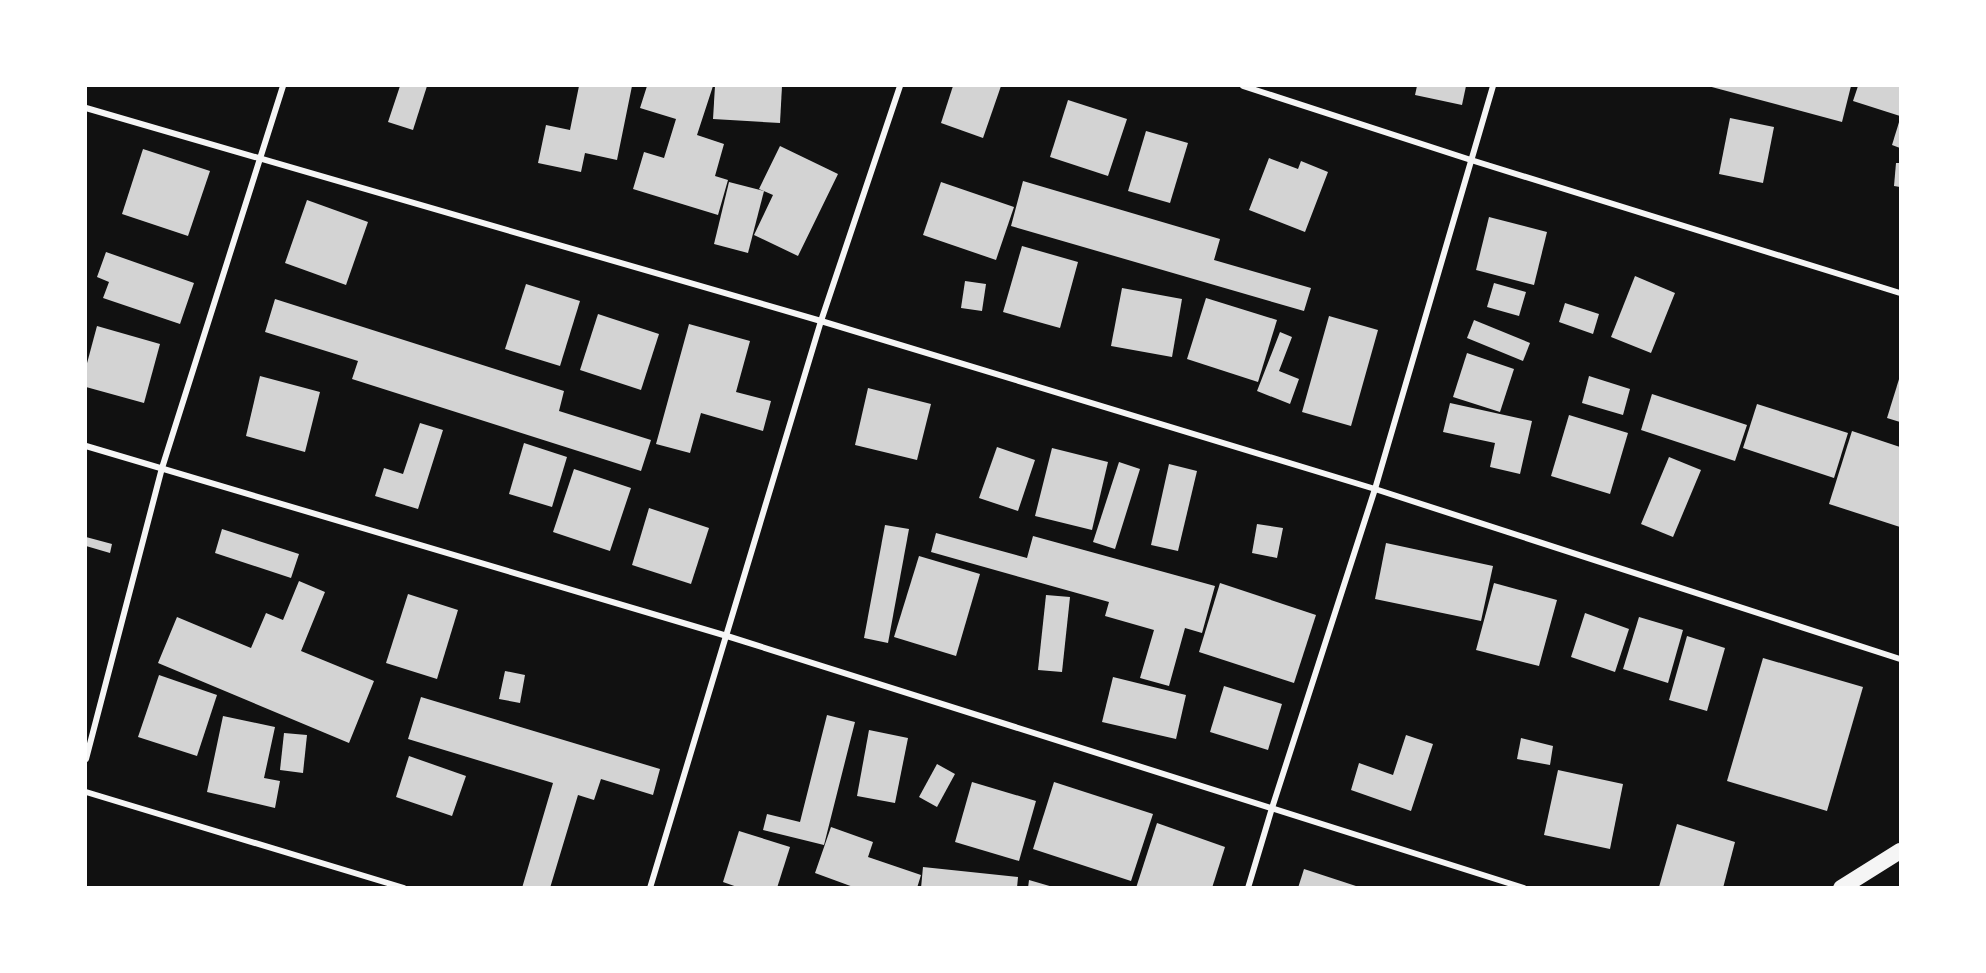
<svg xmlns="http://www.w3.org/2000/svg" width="1986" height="973" viewBox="0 0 1986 973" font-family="'PT Sans',sans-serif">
<rect width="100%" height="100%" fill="#111"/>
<g fill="#d3d3d3">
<polygon points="400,86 427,86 413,130 388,122"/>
<polygon points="579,86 632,86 617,160 585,153 581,172 538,163 546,125 570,130"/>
<polygon points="647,86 713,86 697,135 724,144 715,176 728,180 718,215 633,189 644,152 664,158 676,119 640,108"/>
<polygon points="715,86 782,86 780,123 713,119"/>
<polygon points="953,86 1001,86 983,138 941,123"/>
<polygon points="1417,86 1466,86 1462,105 1415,95"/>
<polygon points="1708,86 1851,86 1842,122"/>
<polygon points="1858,86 1900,86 1900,116 1853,101"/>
<polygon points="1068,100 1127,119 1108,176 1050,157"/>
<polygon points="1730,118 1774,127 1763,183 1719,174"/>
<polygon points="1900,119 1900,148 1892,145"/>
<polygon points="1146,131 1188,143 1170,203 1128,191"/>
<polygon points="780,146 838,174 798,256 754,235 773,195 759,189"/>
<polygon points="143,149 210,171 188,236 122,214"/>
<polygon points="1269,158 1298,169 1301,161 1328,172 1305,232 1249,210"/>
<polygon points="1896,163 1900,163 1900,187 1894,186"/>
<polygon points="1023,181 1220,239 1214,260 1311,288 1304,311 1011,226"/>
<polygon points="729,182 764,191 748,253 714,244"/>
<polygon points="941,182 1014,207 996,260 923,235"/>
<polygon points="307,200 368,222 346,285 285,263"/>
<polygon points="1489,217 1547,232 1534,285 1476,270"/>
<polygon points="1022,246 1078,262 1060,328 1003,312"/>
<polygon points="106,252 194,283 180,324 103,298 109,282 97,277"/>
<polygon points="1635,276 1675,293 1651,353 1611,337"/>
<polygon points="965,281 986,284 982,311 961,308"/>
<polygon points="1494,283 1526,292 1519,316 1487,307"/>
<polygon points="526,284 580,301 560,366 505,349"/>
<polygon points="1122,288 1182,299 1172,357 1111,346"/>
<polygon points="1206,298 1277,320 1258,382 1187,359"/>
<polygon points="275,299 564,391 559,411 651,440 641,471 352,379 358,361 265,332"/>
<polygon points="1565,303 1599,314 1593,334 1559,322"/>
<polygon points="598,314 659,334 641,390 580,370"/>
<polygon points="1329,316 1378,330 1351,426 1302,412"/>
<polygon points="1474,320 1530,343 1523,361 1467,338"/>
<polygon points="689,324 750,341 736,392 771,401 763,431 701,413 690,453 656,444"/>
<polygon points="97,326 160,344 144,403 86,387 86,367"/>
<polygon points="1280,332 1292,337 1279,371 1299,379 1290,404 1257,391"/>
<polygon points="1467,353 1514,369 1500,412 1453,397"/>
<polygon points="260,376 320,392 305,452 246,436"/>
<polygon points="1589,376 1630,389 1623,415 1582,403"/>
<polygon points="1900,376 1900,422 1887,418"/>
<polygon points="868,388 931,404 917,460 855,445"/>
<polygon points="1652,394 1747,425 1735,461 1641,430"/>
<polygon points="1450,403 1532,421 1520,474 1490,467 1495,443 1443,432"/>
<polygon points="1757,404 1848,433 1834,478 1743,448"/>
<polygon points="1569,415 1628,433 1610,494 1551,476"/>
<polygon points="420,423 443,430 418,509 375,496 384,468 403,474"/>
<polygon points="1852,431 1900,447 1900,527 1829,504"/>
<polygon points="524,443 567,457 552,507 509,494"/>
<polygon points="997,447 1035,460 1018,511 979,498"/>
<polygon points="1052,448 1108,462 1092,530 1035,516"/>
<polygon points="1669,457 1701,470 1673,537 1641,524"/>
<polygon points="1119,462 1140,469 1115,549 1093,542"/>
<polygon points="1169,464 1197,471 1178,551 1151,545"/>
<polygon points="574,469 631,488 610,551 553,532"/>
<polygon points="649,508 709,528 691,584 632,565"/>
<polygon points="1257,524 1283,528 1277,558 1252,553"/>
<polygon points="885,525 909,529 888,643 864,638"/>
<polygon points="222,529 299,554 291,578 215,553"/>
<polygon points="936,533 1027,558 1033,536 1215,586 1202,633 1185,628 1169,686 1140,678 1154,630 1105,616 1109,602 931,552"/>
<polygon points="86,537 112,544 110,553 86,546"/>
<polygon points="1386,543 1493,566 1481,621 1375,599"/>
<polygon points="919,556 980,574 956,656 894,637"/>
<polygon points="299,581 325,592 301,651 374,681 349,743 158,663 177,617 251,648 266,613 283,620"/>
<polygon points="1220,583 1316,615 1294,683 1199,652"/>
<polygon points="1494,583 1557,600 1539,666 1476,650"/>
<polygon points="408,594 458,610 437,679 386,663"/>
<polygon points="1046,595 1070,597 1062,672 1038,670"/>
<polygon points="1585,613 1629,629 1615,672 1571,657"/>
<polygon points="1639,617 1683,630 1668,683 1623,669"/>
<polygon points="1687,636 1725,648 1707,711 1669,700"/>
<polygon points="1763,658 1863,687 1827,811 1727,781"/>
<polygon points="505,671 525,675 520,703 499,699"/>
<polygon points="159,675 217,695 197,756 138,737"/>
<polygon points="1113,677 1186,695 1176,739 1102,722"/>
<polygon points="1224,686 1282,704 1268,750 1210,732"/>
<polygon points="421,697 660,769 653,795 601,779 594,800 578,795 550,888 522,888 553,783 408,739"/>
<polygon points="827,715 855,722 824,845 763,830 767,814 800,822"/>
<polygon points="223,716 275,727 264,778 280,781 275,808 207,792"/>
<polygon points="869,730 908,738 895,803 857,796"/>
<polygon points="284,733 307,735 303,773 280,770"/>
<polygon points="1406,735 1433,744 1411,811 1351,790 1359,763 1393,775"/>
<polygon points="1521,738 1553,746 1550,765 1517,759"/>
<polygon points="409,756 466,776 452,816 396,797"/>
<polygon points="937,764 955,774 937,807 919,797"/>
<polygon points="1558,770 1623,784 1610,849 1544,835"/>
<polygon points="972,782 1036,801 1019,861 955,842"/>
<polygon points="1054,782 1153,814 1131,881 1033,849"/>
<polygon points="1157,823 1225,847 1212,888 1136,888"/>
<polygon points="1677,824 1735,842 1723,888 1659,887"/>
<polygon points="831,827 873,842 868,857 921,875 917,888 856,888 815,873"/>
<polygon points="739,831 790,847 777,888 740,888 723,882"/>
<polygon points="923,867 1018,877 1017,888 921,888"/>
<polygon points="1304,869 1359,887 1359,888 1298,888"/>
<polygon points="1029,880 1053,887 1053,888 1028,888"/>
</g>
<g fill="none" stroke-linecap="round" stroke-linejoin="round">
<g stroke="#f5f5f5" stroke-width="6">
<polyline points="1243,86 1471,160 1900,293"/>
<polyline points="86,108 821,321 1375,489 1900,659"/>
<polyline points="86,446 727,636 1524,888"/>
<polyline points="86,759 162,468 283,86"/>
<polyline points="86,792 404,888"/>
<polyline points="650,888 821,321 900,86"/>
<polyline points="1248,888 1272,808 1375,489 1493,86"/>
</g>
<polyline stroke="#f5f5f5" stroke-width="16" points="1841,888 1900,851"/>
</g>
<rect width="1986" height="973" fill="none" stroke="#ffffff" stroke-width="174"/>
</svg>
